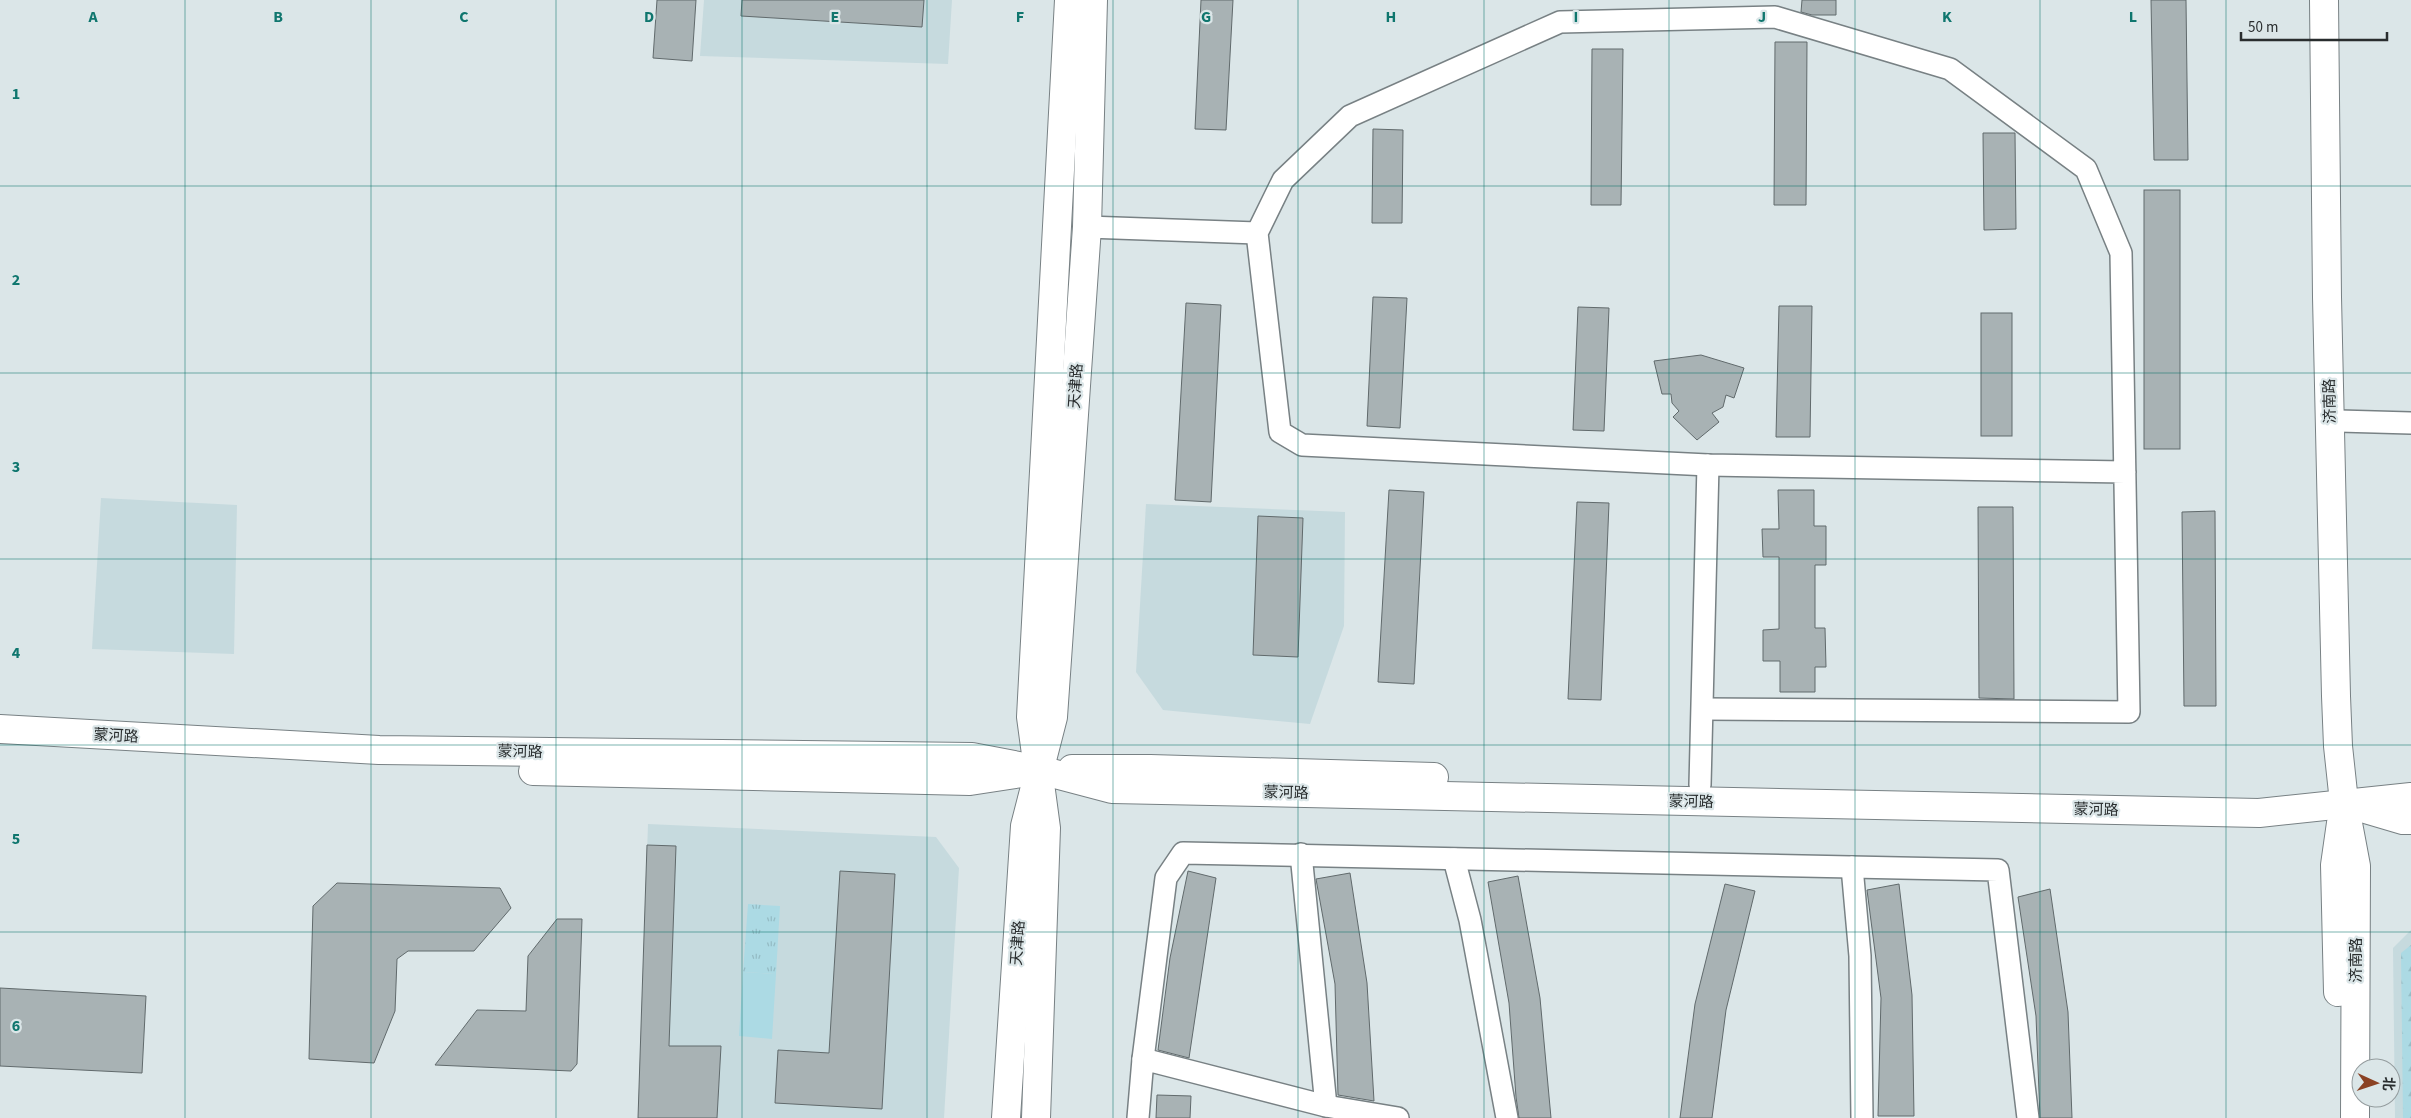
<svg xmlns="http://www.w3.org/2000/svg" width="2411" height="1118" viewBox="0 0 2411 1118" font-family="'Source Sans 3','Noto Sans SC',sans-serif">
<defs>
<pattern id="grass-tufts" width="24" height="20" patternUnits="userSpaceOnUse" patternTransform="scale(1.25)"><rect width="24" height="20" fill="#acdae4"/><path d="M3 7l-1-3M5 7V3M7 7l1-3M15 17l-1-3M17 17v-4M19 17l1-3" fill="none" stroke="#94bbc4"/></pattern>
<pattern id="forest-firs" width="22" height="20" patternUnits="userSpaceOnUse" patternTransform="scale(1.25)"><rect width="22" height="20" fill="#acdae4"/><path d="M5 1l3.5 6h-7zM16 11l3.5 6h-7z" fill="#94bbc4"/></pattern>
</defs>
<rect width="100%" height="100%" fill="#dbe6e8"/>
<g fill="#c6dade">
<polygon points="704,0 952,0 948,64 700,56"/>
<polygon points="101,498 237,505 234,654 92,649"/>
<polygon points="1146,504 1345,512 1344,626 1310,724 1163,710 1136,672"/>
<polygon points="648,824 936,837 959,868 944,1118 638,1118"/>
<polygon points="2411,930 2411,1118 2395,1118 2393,948"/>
</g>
<polygon fill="url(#grass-tufts)" points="748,904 780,906 776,974 743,972"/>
<polygon fill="url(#forest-firs)" points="2411,945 2411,1118 2403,1118 2401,953"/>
<polygon fill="#acdae4" points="743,972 776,974 772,1039 739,1036"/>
<g fill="#a8b2b4" stroke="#616a6c">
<polygon points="657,0 696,0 692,61 653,58"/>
<polygon points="742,0 924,0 922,27 741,16"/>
<polygon points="1201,0 1233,0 1226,130 1195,129"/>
<polygon points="1802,0 1836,0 1836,15 1812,15 1801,12"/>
<polygon points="2151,0 2186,0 2188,160 2154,160"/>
<polygon points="1775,42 1807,42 1806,205 1774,205"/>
<polygon points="1592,49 1623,49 1621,205 1591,205"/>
<polygon points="1373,129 1403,130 1402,223 1372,223"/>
<polygon points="1983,133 2015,133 2016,229 1984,230"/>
<rect x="2144" y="190" width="36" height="259"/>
<polygon points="1373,297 1407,298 1400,428 1367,426"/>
<polygon points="1186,303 1221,305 1211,502 1175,500"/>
<polygon points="1779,306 1812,306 1810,437 1776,437"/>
<polygon points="1578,307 1609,308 1604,431 1573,430"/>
<rect x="1981" y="313" width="31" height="123"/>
<polygon points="1701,355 1744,368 1734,398 1726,395 1723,407 1712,413 1719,422 1697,440 1673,417 1679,411 1672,403 1671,394 1662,394 1654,361"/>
<polygon points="1389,490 1424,492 1414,684 1378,682"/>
<polygon points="1778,490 1814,490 1814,526 1826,526 1826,565 1815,565 1815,628 1825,628 1826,667 1815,667 1815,692 1780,692 1780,661 1763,661 1763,630 1779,629 1779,557 1763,557 1762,529 1779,529"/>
<polygon points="1577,502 1609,503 1601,700 1568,699"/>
<polygon points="1978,507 2013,507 2014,699 1979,698"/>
<polygon points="2215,511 2216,706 2184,706 2182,512"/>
<polygon points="1258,516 1303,518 1298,657 1253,655"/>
<polygon points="647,845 676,846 669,1046 721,1046 717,1118 638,1118"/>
<polygon points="840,871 895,874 882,1109 775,1103 778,1050 829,1053"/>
<polygon points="1188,871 1216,878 1189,1058 1158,1050 1170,958"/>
<polygon points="1350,873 1367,983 1374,1101 1338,1095 1335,984 1316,879"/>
<polygon points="1518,876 1540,998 1551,1118 1519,1118 1516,1097 1509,1003 1488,882"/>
<polygon points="337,883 500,888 511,908 474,951 408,951 397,959 395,1011 374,1063 309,1059 313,906"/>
<polygon points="1725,884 1755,891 1726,1010 1712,1118 1680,1118 1695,1004"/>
<polygon points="1899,884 1912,995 1914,1116 1878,1116 1881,998 1867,890"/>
<polygon points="2050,889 2068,1012 2072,1118 2040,1118 2036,1016 2018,897"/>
<polygon points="557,919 582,919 577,1064 571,1071 435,1065 477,1010 526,1011 528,956"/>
<polygon points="0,988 146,996 142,1073 0,1066"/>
<polygon points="1157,1095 1191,1096 1190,1118 1156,1118"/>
</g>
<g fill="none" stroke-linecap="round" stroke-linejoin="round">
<defs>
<g id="street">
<polyline points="1087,227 1257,233"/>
<polyline points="2339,421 2411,423"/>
<polyline points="1703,709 2129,712 2121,253 2086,169 1950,69 1775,17 1560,22 1350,116 1283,180 1257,233 1280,432 1302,445 1708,465 2125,472"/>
<polyline points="1700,785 1708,465"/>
<polyline points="1301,854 1326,1106"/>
<polyline points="1454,859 1470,920 1507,1118"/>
<polyline points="1852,867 1860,956 1862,1118"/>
<polyline points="1143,1059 1166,878 1183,853 1998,870 2028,1118"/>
<polyline points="1138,1118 1143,1059 1326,1106 1398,1118"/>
</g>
<g id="secondary">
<polyline points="2324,0 2327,297 2336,696 2338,746 2344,802 2356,866 2355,1118"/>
<polyline points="0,729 379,750 972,757 1040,770 1112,789 2259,813 2411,797"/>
<polyline points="1072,769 1150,769 1434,777"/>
<polyline points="533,771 970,781 1022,773"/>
<polyline points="2359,807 2403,820 2411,820"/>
<polyline points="2338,992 2335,865 2341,823"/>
<polyline points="1006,1118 1025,826 1053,717 1087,227 1093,0"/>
<polyline points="1036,1118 1046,828 1031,717 1069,0"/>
</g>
</defs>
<use href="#street" stroke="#788184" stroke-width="24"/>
<use href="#secondary" stroke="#788184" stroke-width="30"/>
<use href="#street" stroke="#fff" stroke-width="21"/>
<use href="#secondary" stroke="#fff" stroke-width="28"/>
</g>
<path fill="none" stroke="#0f766e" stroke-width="1" stroke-opacity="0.55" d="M185,0V1118M371,0V1118M556,0V1118M742,0V1118M927,0V1118M1113,0V1118M1298,0V1118M1484,0V1118M1669,0V1118M1855,0V1118M2040,0V1118M2226,0V1118M0,186H2411M0,373H2411M0,559H2411M0,745H2411M0,932H2411"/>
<g text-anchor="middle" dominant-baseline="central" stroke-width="4.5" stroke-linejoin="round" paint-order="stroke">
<g font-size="15" fill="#292d2e" stroke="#dbe6e8">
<text transform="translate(1076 386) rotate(-86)">天津路</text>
<text transform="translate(2330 401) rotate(-91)">济南路</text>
<text transform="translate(116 736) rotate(3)">蒙河路</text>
<text transform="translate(520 752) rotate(1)">蒙河路</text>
<text transform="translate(1286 793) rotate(1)">蒙河路</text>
<text transform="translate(1691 802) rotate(1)">蒙河路</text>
<text transform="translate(2096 810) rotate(1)">蒙河路</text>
<text transform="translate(1018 943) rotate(-86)">天津路</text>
<text transform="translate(2356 960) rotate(-90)">济南路</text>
</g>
</g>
<g font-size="16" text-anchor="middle" font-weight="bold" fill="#0f766e" stroke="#dbe6e8" stroke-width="4.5" stroke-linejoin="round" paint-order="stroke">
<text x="93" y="22">A</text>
<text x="278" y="22">B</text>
<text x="464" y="22">C</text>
<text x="649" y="22">D</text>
<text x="835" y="22">E</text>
<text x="1020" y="22">F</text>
<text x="1206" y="22">G</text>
<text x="1391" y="22">H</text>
<text x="1576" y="22">I</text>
<text x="1762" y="22">J</text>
<text x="1947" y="22">K</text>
<text x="2133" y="22">L</text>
<text x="16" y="99">1</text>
<text x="16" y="285">2</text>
<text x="16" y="472">3</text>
<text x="16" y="658">4</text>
<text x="16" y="844">5</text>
<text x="16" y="1031">6</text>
</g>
<g transform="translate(2376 1083) rotate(93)"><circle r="24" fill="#dbe6e8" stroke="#949c9e"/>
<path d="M0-4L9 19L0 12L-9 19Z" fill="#8b4224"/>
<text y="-8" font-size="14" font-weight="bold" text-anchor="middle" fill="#292d2e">北</text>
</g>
<path d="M2241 32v8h146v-8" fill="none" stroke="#292d2e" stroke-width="2.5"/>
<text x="2248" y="32" font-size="15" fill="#292d2e" stroke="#dbe6e8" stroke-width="4" paint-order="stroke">50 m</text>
</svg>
